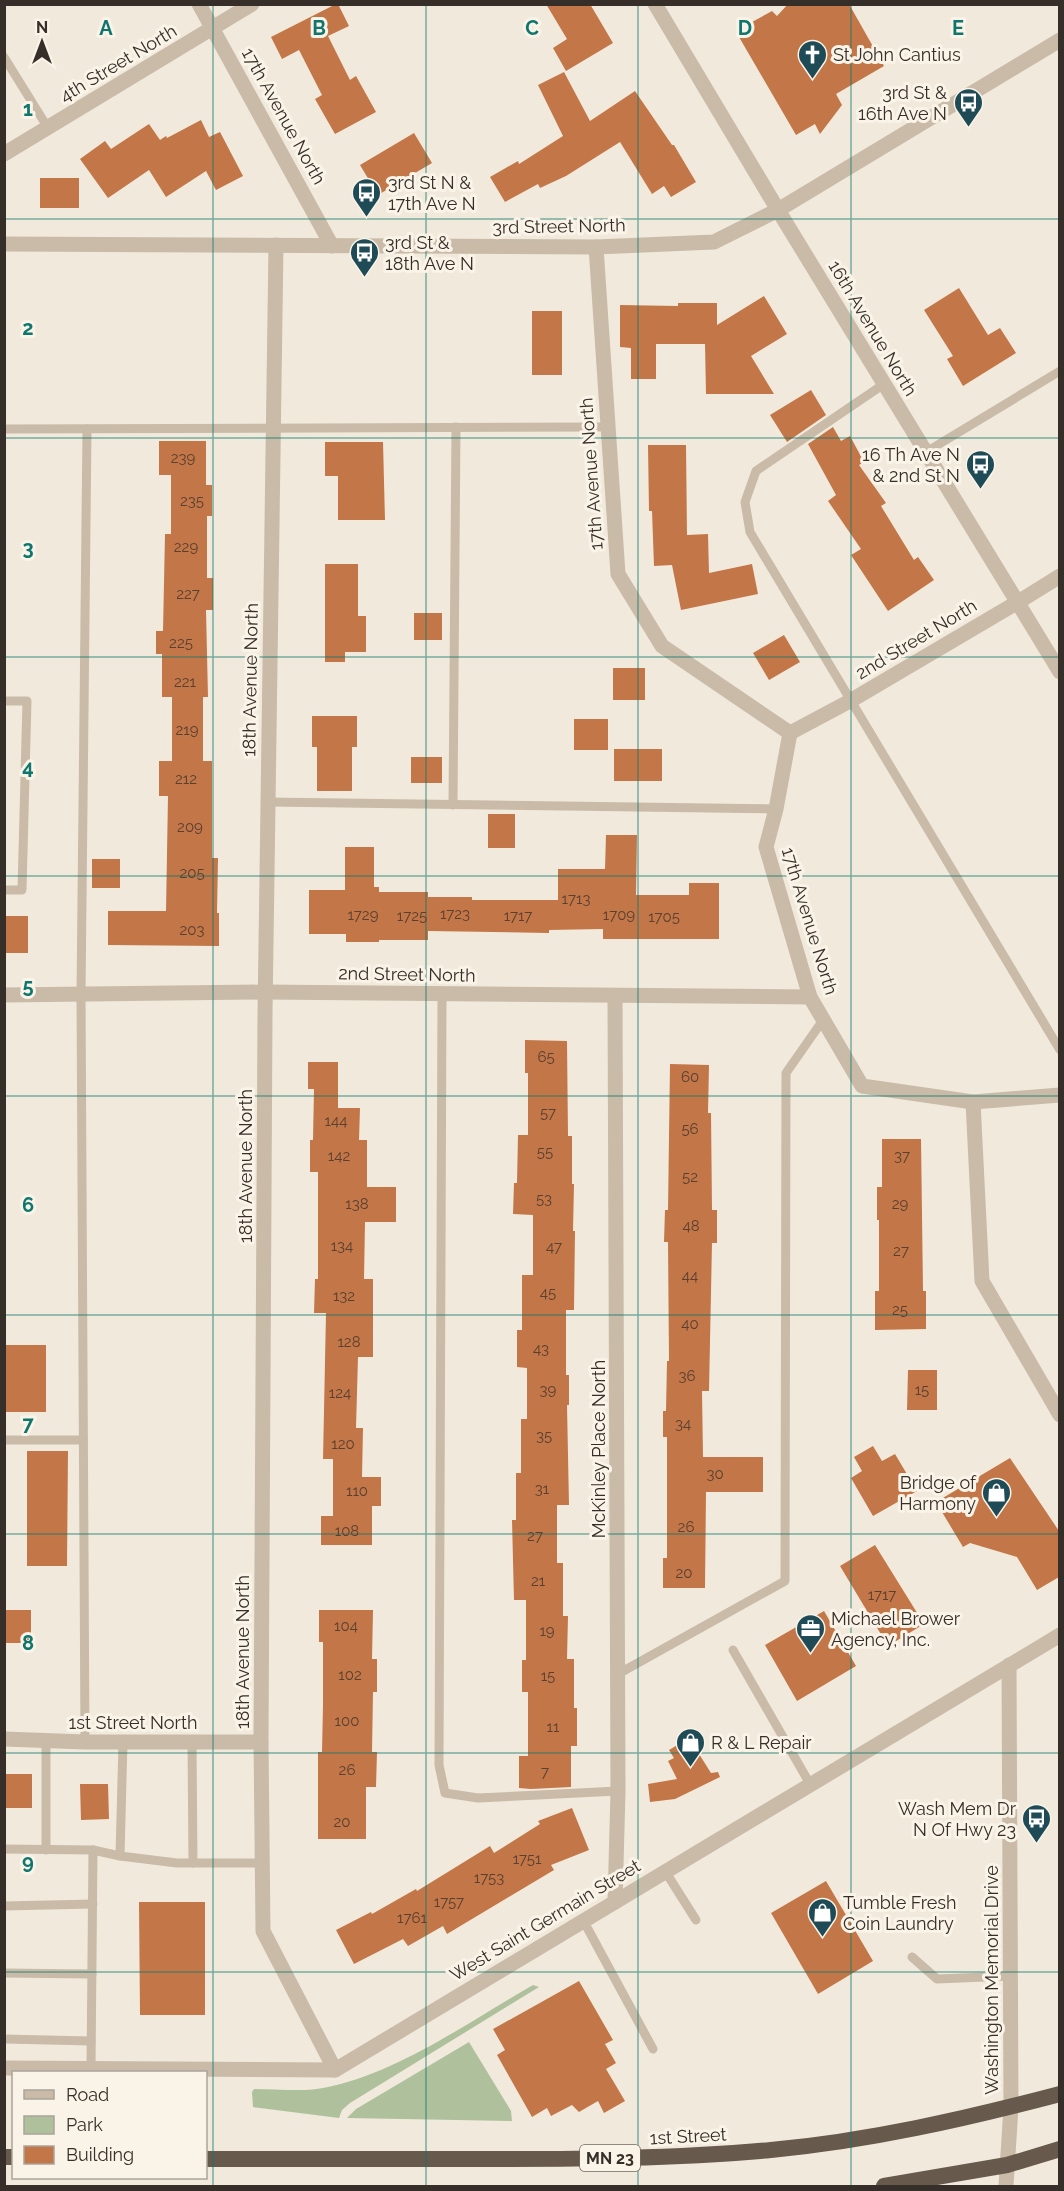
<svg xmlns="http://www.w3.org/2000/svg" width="1064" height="2191" viewBox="0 0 1064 2191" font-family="Raleway,sans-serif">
<rect width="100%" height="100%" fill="#f1eadc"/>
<g fill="#afc09c">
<path d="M533,1985L539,1987L350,2103L342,2110L339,2118L253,2107L252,2092L254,2089C277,2089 302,2092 323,2088C397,2074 468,2022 533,1985Z"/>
<polygon points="469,2042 511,2111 512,2121 347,2118 356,2109"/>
</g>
<g fill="#c37648">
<polygon points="336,4 338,4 349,26 328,36 350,80 356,76 376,112 335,134 315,99 322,95 299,50 282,59 271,37"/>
<polygon points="546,4 590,4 613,43 566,71 553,48 567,39"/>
<polygon points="788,4 849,4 884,66 836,94 842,105 820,134 815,124 796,135 739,37 750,31 752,22 772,11 777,16"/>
<polygon points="564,72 590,121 635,91 672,145 674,145 696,182 671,197 664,186 652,194 620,142 566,176 540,188 538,184 505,202 490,177 518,161 519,164 563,136 538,85"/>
<polygon points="201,120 209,137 220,132 243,176 216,190 206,171 166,197 149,170 108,198 80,159 105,141 111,149 149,124 160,140 166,136 167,138"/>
<polygon points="414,133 432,163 378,195 360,165"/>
<rect x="40" y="178" width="39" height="30"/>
<polygon points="959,288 988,335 1000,328 1016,353 963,386 947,359 953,356 924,310"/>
<polygon points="764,296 787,334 751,356 774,394 706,394 705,344 656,344 656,379 631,379 631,348 620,347 620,305 678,306 678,303 717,303 717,325"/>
<rect x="532" y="311" width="30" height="64"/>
<polygon points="811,390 826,415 787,442 770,415"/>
<polygon points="833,427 841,441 850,436 864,462 859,465 886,503 881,506 914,560 918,557 934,580 888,611 851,555 861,549 828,501 836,495 808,444"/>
<polygon points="159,441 206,441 206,485 212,485 212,516 207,516 207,578 213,578 213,610 206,610 208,697 203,697 203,761 212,761 212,858 218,858 217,913 219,913 219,946 108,945 108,911 166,911 168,796 159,796 159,761 172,761 172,697 162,697 162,654 156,654 156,631 163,631 165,534 171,534 171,475 159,475"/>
<polygon points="325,442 383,442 385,520 338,520 338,476 325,476"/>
<polygon points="648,445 686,445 687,535 708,534 709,573 752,564 758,594 681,610 672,565 654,566 652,511 649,511"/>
<polygon points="325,564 358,564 358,616 366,616 366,652 345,652 345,662 325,662"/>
<rect x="414" y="613" width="28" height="27"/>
<polygon points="784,635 800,662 769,680 753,653"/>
<rect x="613" y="668" width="32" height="32"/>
<polygon points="312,716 357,716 357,747 352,747 352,791 317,791 317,747 312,747"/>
<rect x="574" y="719" width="34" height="31"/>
<rect x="614" y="749" width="48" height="32"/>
<rect x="411" y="757" width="31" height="26"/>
<rect x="488" y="814" width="27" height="34"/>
<polygon points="606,835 637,835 636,895 689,895 689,883 719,883 719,939 603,939 603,929 549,930 549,933 428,931 428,940 379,940 379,942 346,942 346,934 309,934 309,890 345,890 345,847 374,847 374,887 379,887 379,892 428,892 428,897 472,897 472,900 558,900 558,869 605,869"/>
<rect x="92" y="859" width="28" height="29"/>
<rect x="4" y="916" width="24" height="37"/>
<polygon points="525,1040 567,1041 568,1136 572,1136 572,1184 574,1184 573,1231 575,1231 574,1310 566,1310 566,1375 569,1375 569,1405 567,1405 569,1505 557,1505 557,1563 563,1563 563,1616 568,1616 567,1659 574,1659 574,1708 577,1708 577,1746 571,1746 571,1787 531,1789 519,1788 519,1756 528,1756 528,1692 522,1692 522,1660 526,1660 526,1600 514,1600 512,1520 516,1520 516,1473 521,1473 521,1419 527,1419 527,1368 517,1367 517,1330 522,1330 522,1275 533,1275 533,1215 513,1214 514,1183 517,1183 518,1135 528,1135 528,1073 525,1073"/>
<polygon points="308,1062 338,1062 338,1108 360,1108 359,1140 367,1140 367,1187 396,1187 396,1222 365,1222 364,1279 373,1279 373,1357 358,1357 356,1428 363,1428 362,1477 381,1477 381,1506 372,1506 372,1545 321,1545 321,1516 333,1516 333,1459 323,1459 326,1313 314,1313 315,1279 318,1279 318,1172 310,1172 310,1140 313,1140 314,1089 308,1089"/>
<polygon points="670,1064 709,1065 708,1113 711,1113 712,1210 717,1210 717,1243 712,1243 709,1391 702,1391 703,1457 763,1457 763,1492 706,1492 705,1588 663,1588 663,1558 667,1558 667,1437 663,1437 663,1411 666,1411 667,1361 669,1361 668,1242 664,1242 665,1210 668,1210"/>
<polygon points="882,1139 921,1139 923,1291 926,1291 926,1329 875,1330 875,1291 879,1291 879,1220 877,1220 877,1187 882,1187"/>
<rect x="4" y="1345" width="42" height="67"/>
<polygon points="908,1370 937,1370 937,1410 907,1410"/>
<polygon points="873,1446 882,1461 895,1454 917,1491 873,1516 851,1478 862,1471 854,1457"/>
<polygon points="27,1451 68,1451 67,1566 27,1566"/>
<polygon points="1010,1458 1059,1531 1059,1577 1037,1590 1017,1557 970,1543 963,1547 936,1502"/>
<polygon points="875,1545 924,1624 888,1646 840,1566"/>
<rect x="4" y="1610" width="27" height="33"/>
<polygon points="319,1610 373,1610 372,1659 377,1659 377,1692 373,1692 372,1752 377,1752 376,1787 366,1787 366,1839 318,1839 318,1752 322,1752 323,1705 323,1642 319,1642"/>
<polygon points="824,1611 856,1666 797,1701 765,1645"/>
<polygon points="689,1738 711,1773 718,1772 720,1777 675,1799 650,1802 648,1784 677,1779 668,1761 674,1758 669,1750"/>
<rect x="4" y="1774" width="28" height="34"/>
<polygon points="80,1784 108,1784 109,1819 81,1820"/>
<polygon points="572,1808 589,1850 551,1865 554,1870 447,1934 443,1926 408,1946 403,1939 354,1964 336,1930 371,1912 372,1914 416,1889 417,1891 490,1846 494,1853 540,1824 538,1821"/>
<polygon points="826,1881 873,1961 818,1994 771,1913"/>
<polygon points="139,1902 205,1902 205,2015 140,2015"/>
<polygon points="579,1981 613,2040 605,2044 616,2063 606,2069 625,2101 604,2113 598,2101 579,2112 572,2105 551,2116 547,2108 532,2117 497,2055 505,2050 493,2029"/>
</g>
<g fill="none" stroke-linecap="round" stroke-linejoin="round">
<g stroke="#c9bba8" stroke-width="9">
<polyline points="4,57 48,128"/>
<polyline points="884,384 756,471 745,502 750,532 1060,1050"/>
<polyline points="4,429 608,427"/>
<polyline points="926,452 1060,371"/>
<polyline points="4,701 27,701 22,890 4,890"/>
<polyline points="268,802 776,809"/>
<polyline points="453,805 456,427"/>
<polyline points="442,994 439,1765 445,1793 478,1798 618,1791"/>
<polyline points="4,1440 83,1440"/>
<polyline points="733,1650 810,1784"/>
<polyline points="618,1674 785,1581 786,1073 823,1020"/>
<polyline points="85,1742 81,994 87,429"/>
<polyline points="192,1742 193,1863"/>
<polyline points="4,1849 93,1850 120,1856 177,1863 262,1863"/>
<polyline points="46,1850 46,1741"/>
<polyline points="120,1856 123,1742"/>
<polyline points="665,1871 696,1920"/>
<polyline points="4,1906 93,1904"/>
<polyline points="583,1920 653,2049"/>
<polyline points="912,1957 937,1979 1010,1976"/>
<polyline points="4,1973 92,1974"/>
<polyline points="4,2039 91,2041"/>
<polyline points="91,2067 93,1850"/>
</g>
<g stroke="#c9bba8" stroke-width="15">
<polyline points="199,4 332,246"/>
<polyline points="655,4 778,210"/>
<polyline points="4,154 252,4"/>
<polyline points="596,247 618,574 662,646 790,733"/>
<polyline points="790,733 776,809 766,847 810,997 862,1086 973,1102 982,1281 1060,1415"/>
<polyline points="790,733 850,701 1018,602"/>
<polyline points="4,995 265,992 810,997"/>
<polyline points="973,1102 1060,1095"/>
<polyline points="4,1739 85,1742 261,1742"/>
<polyline points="615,1902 618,1791 615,997"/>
<polyline points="4,2068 335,2070 263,1931 261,1742 265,1014 276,245"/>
</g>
<g stroke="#c9bba8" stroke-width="15">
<polyline points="778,210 1060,672"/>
<polyline points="4,244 596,247 714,242 778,210 1060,40"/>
<polyline points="1018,602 1060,576"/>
<polyline points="335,2070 1060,1635"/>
<polyline points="1006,2186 1011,2107 1009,1665"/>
</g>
<g stroke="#67594c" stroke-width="16">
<polyline points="4,2157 14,2157"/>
<path d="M206,2159C298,2159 390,2159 482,2159C578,2159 675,2159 771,2150C868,2141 965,2119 1060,2094"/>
<polyline points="884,2186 1007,2165 1060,2149"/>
</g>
</g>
<path fill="none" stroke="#0f766e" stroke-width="1.5" stroke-opacity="0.55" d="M213,4V2186M426,4V2186M638,4V2186M851,4V2186M4,219H1060M4,438H1060M4,657H1060M4,876H1060M4,1096H1060M4,1315H1060M4,1534H1060M4,1753H1060M4,1972H1060"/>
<defs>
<symbol id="church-pin" viewBox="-11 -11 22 30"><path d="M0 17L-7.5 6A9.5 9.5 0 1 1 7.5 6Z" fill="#1f4b56" stroke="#f9f3e8"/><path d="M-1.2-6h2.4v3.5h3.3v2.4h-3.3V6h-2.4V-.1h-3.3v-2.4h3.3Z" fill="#fff"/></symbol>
<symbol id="bus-pin" viewBox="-11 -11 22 30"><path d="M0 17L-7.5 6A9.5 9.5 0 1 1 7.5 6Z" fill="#1f4b56" stroke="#f9f3e8"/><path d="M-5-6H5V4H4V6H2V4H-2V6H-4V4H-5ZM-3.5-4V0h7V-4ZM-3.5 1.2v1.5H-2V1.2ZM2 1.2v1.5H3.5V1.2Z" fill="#fff"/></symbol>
<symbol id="shop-pin" viewBox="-11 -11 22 30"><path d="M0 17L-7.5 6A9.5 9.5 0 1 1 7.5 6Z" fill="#1f4b56" stroke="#f9f3e8"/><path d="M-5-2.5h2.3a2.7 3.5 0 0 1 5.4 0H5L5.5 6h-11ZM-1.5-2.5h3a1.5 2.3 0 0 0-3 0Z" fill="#fff"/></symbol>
<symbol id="office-pin" viewBox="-11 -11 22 30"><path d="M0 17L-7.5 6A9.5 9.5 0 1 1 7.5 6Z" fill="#1f4b56" stroke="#f9f3e8"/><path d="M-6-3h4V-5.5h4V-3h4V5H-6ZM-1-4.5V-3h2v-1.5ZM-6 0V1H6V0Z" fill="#fff"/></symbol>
</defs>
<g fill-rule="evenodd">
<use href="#church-pin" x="796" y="38" width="33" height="45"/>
<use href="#bus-pin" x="952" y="86" width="33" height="45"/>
<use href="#bus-pin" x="350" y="176" width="33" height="45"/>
<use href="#bus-pin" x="348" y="236" width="33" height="45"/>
<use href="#bus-pin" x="964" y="448" width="33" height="45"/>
<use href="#shop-pin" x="980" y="1476" width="33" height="45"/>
<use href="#office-pin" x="794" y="1612" width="33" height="45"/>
<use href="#shop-pin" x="674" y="1726" width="33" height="45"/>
<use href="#bus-pin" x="1020" y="1802" width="33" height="45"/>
<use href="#shop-pin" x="806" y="1896" width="33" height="45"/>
</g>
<g text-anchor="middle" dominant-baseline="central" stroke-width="6" stroke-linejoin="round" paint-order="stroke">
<g font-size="15" fill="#594030">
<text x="183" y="458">239</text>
<text x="192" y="501">235</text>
<text x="186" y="547">229</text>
<text x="188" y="594">227</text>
<text x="181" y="643">225</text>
<text x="185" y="682">221</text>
<text x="187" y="730">219</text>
<text x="186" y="779">212</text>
<text x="190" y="827">209</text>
<text x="192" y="873">205</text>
<text x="576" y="899">1713</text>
<text x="455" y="914">1723</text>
<text x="363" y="915">1729</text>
<text x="619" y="915">1709</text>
<text x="412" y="916">1725</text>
<text x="518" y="916">1717</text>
<text x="664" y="917">1705</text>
<text x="192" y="930">203</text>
<text x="546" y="1057">65</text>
<text x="690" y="1077">60</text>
<text x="548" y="1113">57</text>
<text x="336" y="1121">144</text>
<text x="690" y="1129">56</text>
<text x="545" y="1152">55</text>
<text x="339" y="1156">142</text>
<text x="902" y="1156">37</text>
<text x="690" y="1177">52</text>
<text x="544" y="1199">53</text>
<text x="357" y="1204">138</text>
<text x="900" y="1204">29</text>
<text x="691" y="1226">48</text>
<text x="342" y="1246">134</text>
<text x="554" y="1247">47</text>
<text x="901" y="1251">27</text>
<text x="690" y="1276">44</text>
<text x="548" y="1293">45</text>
<text x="344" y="1296">132</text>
<text x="900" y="1310">25</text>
<text x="690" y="1324">40</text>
<text x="349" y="1342">128</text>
<text x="541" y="1349">43</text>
<text x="687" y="1376">36</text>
<text x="548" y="1390">39</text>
<text x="922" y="1390">15</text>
<text x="340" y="1393">124</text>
<text x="683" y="1424">34</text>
<text x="544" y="1436">35</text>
<text x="343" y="1444">120</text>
<text x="715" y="1474">30</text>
<text x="542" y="1489">31</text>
<text x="357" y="1491">110</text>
<text x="686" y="1527">26</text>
<text x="347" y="1531">108</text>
<text x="535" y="1536">27</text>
<text x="684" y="1573">20</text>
<text x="538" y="1581">21</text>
<text x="882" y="1595">1717</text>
<text x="346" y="1626">104</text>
<text x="547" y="1631">19</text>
<text x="350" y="1675">102</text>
<text x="548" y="1676">15</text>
<text x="347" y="1721">100</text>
<text x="553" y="1727">11</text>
<text x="347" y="1770">26</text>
<text x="545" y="1772">7</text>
<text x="342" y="1822">20</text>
<text x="527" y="1859">1751</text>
<text x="489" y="1878">1753</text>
<text x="449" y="1902">1757</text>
<text x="412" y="1918">1761</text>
</g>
<rect fill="#f9f3e8" stroke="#706962" stroke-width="1.5" x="580" y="2145" width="60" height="26" rx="4.5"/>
<g font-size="16" font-weight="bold" fill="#362e28">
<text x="610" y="2158">MN 23</text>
</g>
<g font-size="18" fill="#362e28" stroke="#f9f3e8" text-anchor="start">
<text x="833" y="54">St John Cantius</text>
<text x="947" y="92" text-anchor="end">3rd St &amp;<tspan x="947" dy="21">16th Ave N</tspan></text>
<text x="388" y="182">3rd St N &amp;<tspan x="388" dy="21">17th Ave N</tspan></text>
<text x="385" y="242">3rd St &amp;<tspan x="385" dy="21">18th Ave N</tspan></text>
<text x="960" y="454" text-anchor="end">16 Th Ave N<tspan x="960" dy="21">&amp; 2nd St N</tspan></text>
<text x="976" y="1482" text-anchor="end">Bridge of<tspan x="976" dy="21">Harmony</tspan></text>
<text x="831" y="1618">Michael Brower<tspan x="831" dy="21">Agency, Inc.</tspan></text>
<text x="711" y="1742">R &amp; L Repair</text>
<text x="1016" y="1808" text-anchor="end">Wash Mem Dr<tspan x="1016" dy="21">N Of Hwy 23</tspan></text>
<text x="843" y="1902">Tumble Fresh<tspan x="843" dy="21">Coin Laundry</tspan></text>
</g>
<g font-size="18" fill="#362e28" stroke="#f9f3e8">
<text transform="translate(118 63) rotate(-31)">4th Street North</text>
<text transform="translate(284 116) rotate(61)">17th Avenue North</text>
<text transform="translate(559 226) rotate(-1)">3rd Street North</text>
<text transform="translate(873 328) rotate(59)">16th Avenue North</text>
<text transform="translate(591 474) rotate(-94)">17th Avenue North</text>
<text transform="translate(916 639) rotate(-31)">2nd Street North</text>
<text transform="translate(250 680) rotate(-89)">18th Avenue North</text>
<text transform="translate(810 921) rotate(73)">17th Avenue North</text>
<text transform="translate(407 974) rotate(1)">2nd Street North</text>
<text transform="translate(245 1166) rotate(-90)">18th Avenue North</text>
<text transform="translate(598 1449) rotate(-90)">McKinley Place North</text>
<text transform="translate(242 1652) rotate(-90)">18th Avenue North</text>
<text x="133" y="1722">1st Street North</text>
<text transform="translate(545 1920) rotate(-31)">West Saint Germain Street</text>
<text transform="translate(991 1980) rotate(-90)">Washington Memorial Drive</text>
<text transform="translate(688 2136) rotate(-3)">1st Street</text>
</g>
</g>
<g font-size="20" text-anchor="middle" font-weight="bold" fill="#0f766e" stroke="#f9f3e8" stroke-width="6" stroke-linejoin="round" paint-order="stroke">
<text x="106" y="35">A</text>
<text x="319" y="35">B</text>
<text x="532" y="35">C</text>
<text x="745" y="35">D</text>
<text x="958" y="35">E</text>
<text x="28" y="116">1</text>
<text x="28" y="335">2</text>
<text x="28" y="555">3</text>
<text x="28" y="774">4</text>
<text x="28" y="993">5</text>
<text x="28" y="1212">6</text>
<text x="28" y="1431">7</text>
<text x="28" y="1650">8</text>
<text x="28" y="1869">9</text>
</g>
<rect width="1064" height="2191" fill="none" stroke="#362e28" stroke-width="12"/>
<rect x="12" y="2071" width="195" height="108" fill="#f9f3e8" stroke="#aba49b" stroke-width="1.5"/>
<rect x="24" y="2090" width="30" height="9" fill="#c9bba8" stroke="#aba49b" stroke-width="1.5"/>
<text x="66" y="2101" font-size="18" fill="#362e28">Road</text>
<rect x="24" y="2116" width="30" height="18" fill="#afc09c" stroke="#aba49b" stroke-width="1.5"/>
<text x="66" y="2131" font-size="18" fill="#362e28">Park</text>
<rect x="24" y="2146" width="30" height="18" fill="#c37648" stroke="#aba49b" stroke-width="1.5"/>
<text x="66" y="2161" font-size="18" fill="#362e28">Building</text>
<g transform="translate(42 42)" stroke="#f9f3e8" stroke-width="4.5" paint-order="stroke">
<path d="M0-4.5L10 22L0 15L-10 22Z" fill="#362e28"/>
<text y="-9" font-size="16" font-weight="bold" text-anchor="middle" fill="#362e28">N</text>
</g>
</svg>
